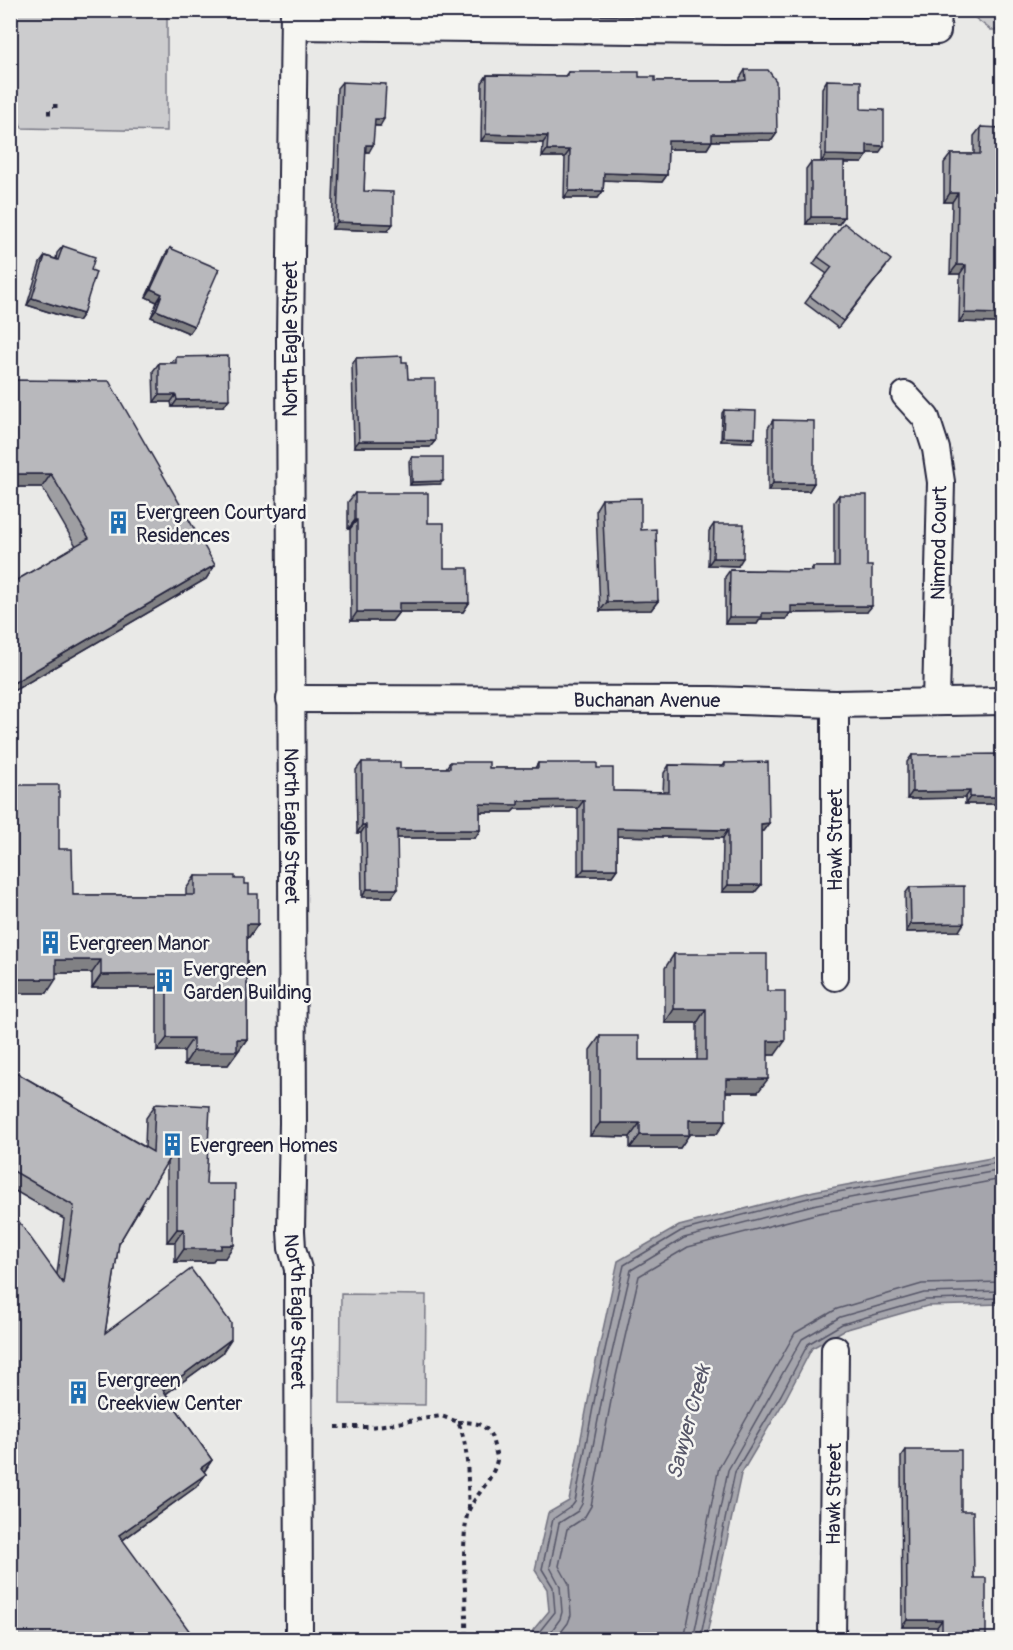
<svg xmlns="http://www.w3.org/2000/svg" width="1013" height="1650" viewBox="0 0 1013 1650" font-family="Pangolin,sans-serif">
<rect width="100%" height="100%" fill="#e9e9e7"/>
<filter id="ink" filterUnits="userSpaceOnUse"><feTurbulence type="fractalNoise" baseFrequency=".0167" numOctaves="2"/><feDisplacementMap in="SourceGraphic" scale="12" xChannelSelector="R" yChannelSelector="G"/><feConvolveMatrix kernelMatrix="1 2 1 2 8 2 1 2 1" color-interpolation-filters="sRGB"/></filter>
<g filter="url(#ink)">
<g fill="#ccccce" stroke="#777784" stroke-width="1.5">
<polygon points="10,11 167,11 167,131 22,128 11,104"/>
<polygon points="966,11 1002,11 1002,30 991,30"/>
<polygon points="341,1294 426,1295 425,1405 340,1404"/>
</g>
<polygon fill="#a5a5ac" stroke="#71717f" stroke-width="1.5" points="1002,1156 1002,1304 927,1306 844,1330 812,1348 786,1398 741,1474 706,1639 531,1640 533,1630 549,1611 547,1589 535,1570 548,1513 569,1501 592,1380 618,1261 679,1226 814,1191"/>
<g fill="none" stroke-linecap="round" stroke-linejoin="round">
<g stroke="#565668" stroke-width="1.5">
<polyline points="537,1640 539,1632 555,1612 553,1587 542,1569 553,1519 572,1506 575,1502 598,1381 624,1265 681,1231 816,1196 1002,1162"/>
<polyline points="545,1640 560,1619 562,1612 560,1586 550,1567 559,1523 578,1511 582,1504 605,1383 631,1270 684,1238 817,1204 1002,1170"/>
<polyline points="555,1640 568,1623 571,1615 569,1584 559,1566 567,1529 584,1518 591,1506 614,1385 639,1276 688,1247 819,1213 1002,1179"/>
<polyline points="684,1640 719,1467 795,1333 837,1309 922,1284 1002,1282"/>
<polyline points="693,1640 728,1470 802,1339 840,1317 924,1293 1002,1291"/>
<polyline points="700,1640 735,1472 781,1395 808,1344 842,1324 926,1300 1002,1298"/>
</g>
<defs>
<g id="street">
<path id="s1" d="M294,10L290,339L293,1123L291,1231L292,1248L298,1269L299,1640"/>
<polyline points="294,26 725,31 937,31 938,10"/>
<polyline points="905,395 926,418 936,449 941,482 936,702"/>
<path id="s2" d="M290,699L712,700L835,704L1002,701"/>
<polyline points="835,977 835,704"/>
<path id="s3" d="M832,1640L835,1349"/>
</g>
</defs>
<use href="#street" stroke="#22223b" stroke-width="30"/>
<g stroke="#22223b" stroke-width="4" stroke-dasharray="4.5 4.5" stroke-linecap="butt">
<polyline points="53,106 61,106"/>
<polyline points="49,110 49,117"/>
<path d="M458,1422C474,1422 489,1423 493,1442C494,1447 497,1454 497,1460C493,1480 475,1495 468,1512C466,1517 466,1524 465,1530C462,1566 467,1603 466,1640"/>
<path d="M336,1427H371L441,1416L458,1422C470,1448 467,1482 469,1510"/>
</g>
<use href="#street" stroke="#f6f6f2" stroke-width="26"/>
</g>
<g fill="#9e9ea2" stroke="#22223b" stroke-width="1.5">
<polygon points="745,70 777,133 772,140 712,141 707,149 668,149 667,175 662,182 604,180 603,191 598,198 564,198 565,157 542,157 543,143 481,141 482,83 487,75 565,76 568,72 639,77 655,81 740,81 740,78"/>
<polygon points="827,80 861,109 879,153 867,153 862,163 844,163 844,217 839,224 806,224 806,169 811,162 821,162 822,88"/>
<polygon points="342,82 380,126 374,126 369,152 365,152 364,191 388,231 332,229 337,88"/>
<polygon points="981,127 997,323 959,322 960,274 950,274 952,202 944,202 944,163 951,154 974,154 974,136"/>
<polygon points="63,246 91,270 83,314 78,321 27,305 40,263 45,256 56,259 57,253"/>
<polygon points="170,248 194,326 189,333 151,317 157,302 146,297 165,255"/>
<polygon points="818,257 886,267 838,328 805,303 827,274 813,264"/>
<polygon points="176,357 224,406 172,407 171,402 154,402 153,371 159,363 171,363"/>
<polygon points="356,358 402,362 408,379 435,441 430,447 354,447 352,365"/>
<polygon points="10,380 215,565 206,579 10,693 10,584 76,546 42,487 10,487"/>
<polygon points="724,410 752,442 721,441 722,413"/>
<polygon points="773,420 814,483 809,491 768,491 768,428"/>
<polygon points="412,457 440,484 410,485 409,461"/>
<polygon points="355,493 428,523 444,568 469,603 463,612 399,612 392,621 351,621 350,529 348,529 348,502"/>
<polygon points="839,495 867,612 790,613 786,619 760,619 757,624 725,624 725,577 730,570 810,571 813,567 834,567 834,502"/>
<polygon points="602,499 641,530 658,601 651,610 600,611 596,509"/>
<polygon points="714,524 738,566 708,565 709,531"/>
<polygon points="912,755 1002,804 965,804 965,798 907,799 907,762"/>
<polygon points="362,762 400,768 446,768 450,762 489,768 535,768 538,763 597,768 613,791 663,792 664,773 669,765 723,766 725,763 769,823 763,831 761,831 761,885 755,892 722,892 723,838 617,836 617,869 612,876 578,876 578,808 515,809 512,812 480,812 480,830 475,838 397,838 392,897 362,897 361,833 357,833 356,770"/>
<polygon points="59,849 73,895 186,895 186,889 195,876 235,879 244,884 249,894 258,924 249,937 247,937 247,1039 228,1065 184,1065 184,1051 157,1051 157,988 92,988 92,973 56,973 47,993 10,993"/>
<polygon points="910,887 959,931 906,932 905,894"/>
<polygon points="674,954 767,991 775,1055 768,1055 758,1092 726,1092 717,1134 689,1134 680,1148 630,1148 630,1137 590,1136 590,1050 600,1036 639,1060 697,1060 697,1023 665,1023 665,968"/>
<polygon points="10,1069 145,1147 146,1118 155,1105 206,1184 225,1258 215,1258 212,1262 175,1262 175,1242 167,1242 167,1161 119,1243 105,1333 222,1353 166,1394 212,1460 204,1472 206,1474 196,1487 123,1540 10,1640 64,1219 10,1188"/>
<polygon points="906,1450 961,1511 986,1639 996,1640 937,1640 937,1627 902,1627 901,1457"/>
</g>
<g fill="#818184" stroke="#22223b" stroke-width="1.5">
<polygon points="375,119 384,119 380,126 370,125"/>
<polygon points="777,133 772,140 707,141 712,134"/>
<polygon points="486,134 548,136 543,143 481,141"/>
<polygon points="668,141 712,141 707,149 663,149"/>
<polygon points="366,145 373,145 369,152 361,152"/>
<polygon points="867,145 884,146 879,153 862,153"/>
<polygon points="547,150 570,150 565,157 542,157"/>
<polygon points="826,155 867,156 862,163 821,162"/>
<polygon points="604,173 667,175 662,182 599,180"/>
<polygon points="569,191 603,191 598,198 564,198"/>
<polygon points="950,193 958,193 952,202 944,202"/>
<polygon points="811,217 844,217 839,224 806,224"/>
<polygon points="337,222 393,224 388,231 332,229"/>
<polygon points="957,265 966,265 960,274 950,274"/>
<polygon points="151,289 162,294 157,302 146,297"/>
<polygon points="32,298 83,314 78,321 27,305"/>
<polygon points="156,310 194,326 189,333 151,317"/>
<polygon points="965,313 1002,314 1002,315 997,323 959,322"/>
<polygon points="159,395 176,395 171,402 154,402"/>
<polygon points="229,399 224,406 172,407 177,400"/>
<polygon points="723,437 755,438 752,442 721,441"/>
<polygon points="359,441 435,441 430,447 354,447"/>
<polygon points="10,474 51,474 42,487 10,487"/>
<polygon points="443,481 440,484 410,485 412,482"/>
<polygon points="773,483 814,483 809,491 768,491"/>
<polygon points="355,520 357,520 350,529 348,529"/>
<polygon points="713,558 743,558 738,566 708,565"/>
<polygon points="215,565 206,579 10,693 10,685"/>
<polygon points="658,601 651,610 600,611 607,602"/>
<polygon points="399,603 469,603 463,612 392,612"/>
<polygon points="791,606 872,606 867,612 790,613 786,619 760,619 757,624 725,624 729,617 762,613"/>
<polygon points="357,612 399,612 392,621 351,621"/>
<polygon points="970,791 965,798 907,799 912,792"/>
<polygon points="970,797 1002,797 1002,804 965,804"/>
<polygon points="584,800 578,808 515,809 512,812 475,812 480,804 518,801"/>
<polygon points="769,823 763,831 755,831 761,824"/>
<polygon points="362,825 366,825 361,833 357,833"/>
<polygon points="617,828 728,830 723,838 612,836"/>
<polygon points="397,830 480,830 475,838 391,838"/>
<polygon points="584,869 617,869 612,876 578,876"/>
<polygon points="728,885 761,885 755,892 722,892"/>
<polygon points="367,889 398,889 392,897 362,897"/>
<polygon points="964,923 959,931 906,932 911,924"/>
<polygon points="247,924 258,924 249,937 238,937"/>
<polygon points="56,960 101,960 92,973 47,973"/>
<polygon points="167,974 157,988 92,988 101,975"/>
<polygon points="10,979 56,979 47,993 10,993"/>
<polygon points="674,1009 706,1009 697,1023 665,1023"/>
<polygon points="167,1038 193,1038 184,1051 157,1051"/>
<polygon points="237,1039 247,1039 228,1065 184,1065 193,1051"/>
<polygon points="768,1041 785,1041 775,1055 758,1055"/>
<polygon points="726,1079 768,1079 758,1092 717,1092"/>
<polygon points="689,1120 726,1120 717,1134 680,1134"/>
<polygon points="600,1123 640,1123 630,1137 590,1136"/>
<polygon points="640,1135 689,1135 680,1148 630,1148"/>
<polygon points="177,1229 184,1229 175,1242 167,1242"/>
<polygon points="221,1245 234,1245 225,1258 215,1258 212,1262 175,1262 184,1249"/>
<polygon points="231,1339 222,1353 153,1403 163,1390"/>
<polygon points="212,1460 203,1473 201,1468"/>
<polygon points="206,1474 196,1487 110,1549 119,1535"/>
<polygon points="907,1620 942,1620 937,1627 902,1627"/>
</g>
<g fill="#b8b8bc" stroke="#22223b" stroke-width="1.5">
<polygon points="745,70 768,70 776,81 777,133 712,134 712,141 668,141 667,175 604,173 603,191 569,191 570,150 547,150 548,136 486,134 487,75 568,76 568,72 639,72 639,77 655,77 655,81 739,81 746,80"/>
<polygon points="827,80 861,81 861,109 884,110 884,146 867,145 867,156 826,155"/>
<polygon points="342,82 386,84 384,119 375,119 373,145 366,145 364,191 393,192 393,224 337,222"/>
<polygon points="981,127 1002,128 1002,314 965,313 966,265 957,265 958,193 950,193 951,154 980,154"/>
<rect x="811" y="162" width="33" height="55"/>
<polygon points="844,223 891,260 843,321 810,296 832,267 818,257"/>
<polygon points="63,246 95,257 91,270 96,272 83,314 32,298 45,256 58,260"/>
<polygon points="170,248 219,269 194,326 156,310 162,294 151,289"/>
<polygon points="228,356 229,399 177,400 176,395 159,395 159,363 176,363 176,357"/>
<polygon points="402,356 402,362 407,362 408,379 435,379 435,441 359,441 356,358"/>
<polygon points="10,380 109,381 215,565 10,685 10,584 89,538 51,474 10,474"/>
<polygon points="724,410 756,411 755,438 723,437"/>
<polygon points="773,420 814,421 814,483 773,483"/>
<polygon points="412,457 443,457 443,481 412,482"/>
<polygon points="355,493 428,493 428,523 444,523 444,568 468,568 469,603 399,603 399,612 357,612 357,520 355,520"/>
<polygon points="839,495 867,495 867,566 872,566 872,606 791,606 791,613 762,613 762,617 729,617 730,570 813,571 813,567 839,567"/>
<polygon points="641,498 641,530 656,529 658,601 607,602 602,499"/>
<polygon points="714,524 744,524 743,558 713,558"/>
<polygon points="1002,754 1002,797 970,797 970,791 912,792 912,755"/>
<polygon points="362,762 400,762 400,768 450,768 450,762 489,762 489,768 538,768 538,763 597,763 597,768 613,768 613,791 669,792 669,765 725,766 725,763 768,762 769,823 761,824 761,885 728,885 728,830 617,828 617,869 584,869 584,800 518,801 518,805 480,804 480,830 397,830 398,889 367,889 366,825 362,825"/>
<polygon points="10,785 59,785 59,849 72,849 73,895 195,895 195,876 235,876 235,879 244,879 244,884 249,884 249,894 258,894 258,924 247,924 247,1039 237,1039 237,1051 193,1051 193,1038 167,1038 167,974 101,975 101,960 56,960 56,979 10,979"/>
<polygon points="964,886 964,923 911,924 910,887"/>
<polygon points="674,954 767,954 767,991 785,991 785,1041 768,1041 768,1079 726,1079 726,1120 689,1120 689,1135 640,1135 640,1123 600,1123 600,1036 639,1036 639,1060 706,1060 706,1009 674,1009"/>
<polygon points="10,1069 153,1152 155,1105 157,1103 210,1106 206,1184 235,1184 234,1245 221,1245 221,1249 184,1249 184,1229 177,1229 177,1145 119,1243 105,1333 191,1269 231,1323 231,1339 163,1390 212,1460 201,1468 206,1474 119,1535 196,1640 10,1640 10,1209 63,1283 74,1206 10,1169"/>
<polygon points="906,1450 961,1450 961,1511 973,1511 974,1578 986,1578 986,1639 996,1639 996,1640 942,1640 942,1620 907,1620"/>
</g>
</g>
<defs>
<symbol id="building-bare" viewBox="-9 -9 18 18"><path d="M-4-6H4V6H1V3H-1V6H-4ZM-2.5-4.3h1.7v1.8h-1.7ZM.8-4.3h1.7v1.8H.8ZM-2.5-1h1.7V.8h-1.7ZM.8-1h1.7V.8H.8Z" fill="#1f6fb2" stroke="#f6f6f2" stroke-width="2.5" paint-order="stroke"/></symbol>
</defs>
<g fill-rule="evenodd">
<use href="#building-bare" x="102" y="506" width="33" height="33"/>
<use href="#building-bare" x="34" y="926" width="33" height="33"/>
<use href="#building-bare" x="148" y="964" width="33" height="33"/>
<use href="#building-bare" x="156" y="1128" width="33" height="33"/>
<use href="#building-bare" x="62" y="1376" width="33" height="33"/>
</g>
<g text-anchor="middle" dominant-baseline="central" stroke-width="5" stroke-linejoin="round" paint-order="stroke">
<g font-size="20" fill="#22223b" stroke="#f6f6f2">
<text transform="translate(290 339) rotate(-90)">North Eagle Street</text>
<text transform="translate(939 543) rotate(-89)">Nimrod Court</text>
<text stroke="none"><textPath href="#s2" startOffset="357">Buchanan Avenue</textPath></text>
<text stroke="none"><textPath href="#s1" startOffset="816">North Eagle Street</textPath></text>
<text transform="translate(835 840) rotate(-90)">Hawk Street</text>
<text stroke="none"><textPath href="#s1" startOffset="1302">North Eagle Street</textPath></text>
<text stroke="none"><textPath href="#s3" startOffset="146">Hawk Street</textPath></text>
</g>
<g font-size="20" fill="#22223b" stroke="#f6f6f2" text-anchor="start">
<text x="136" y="512">Evergreen Courtyard<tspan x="136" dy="23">Residences</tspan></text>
<text x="69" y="943">Evergreen Manor</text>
<text x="183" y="969">Evergreen<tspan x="183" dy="23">Garden Building</tspan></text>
<text x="190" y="1145">Evergreen Homes</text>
<text x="97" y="1380">Evergreen<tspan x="97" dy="23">Creekview Center</tspan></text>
</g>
<g font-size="21" font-style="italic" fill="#565668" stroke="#f6f6f2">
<text transform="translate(689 1422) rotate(-75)">Sawyer Creek</text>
</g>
</g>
<rect width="1013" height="1650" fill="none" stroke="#f6f6f2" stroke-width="36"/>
<rect x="18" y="18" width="977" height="1614" fill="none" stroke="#22223b" stroke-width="2" filter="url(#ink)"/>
</svg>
